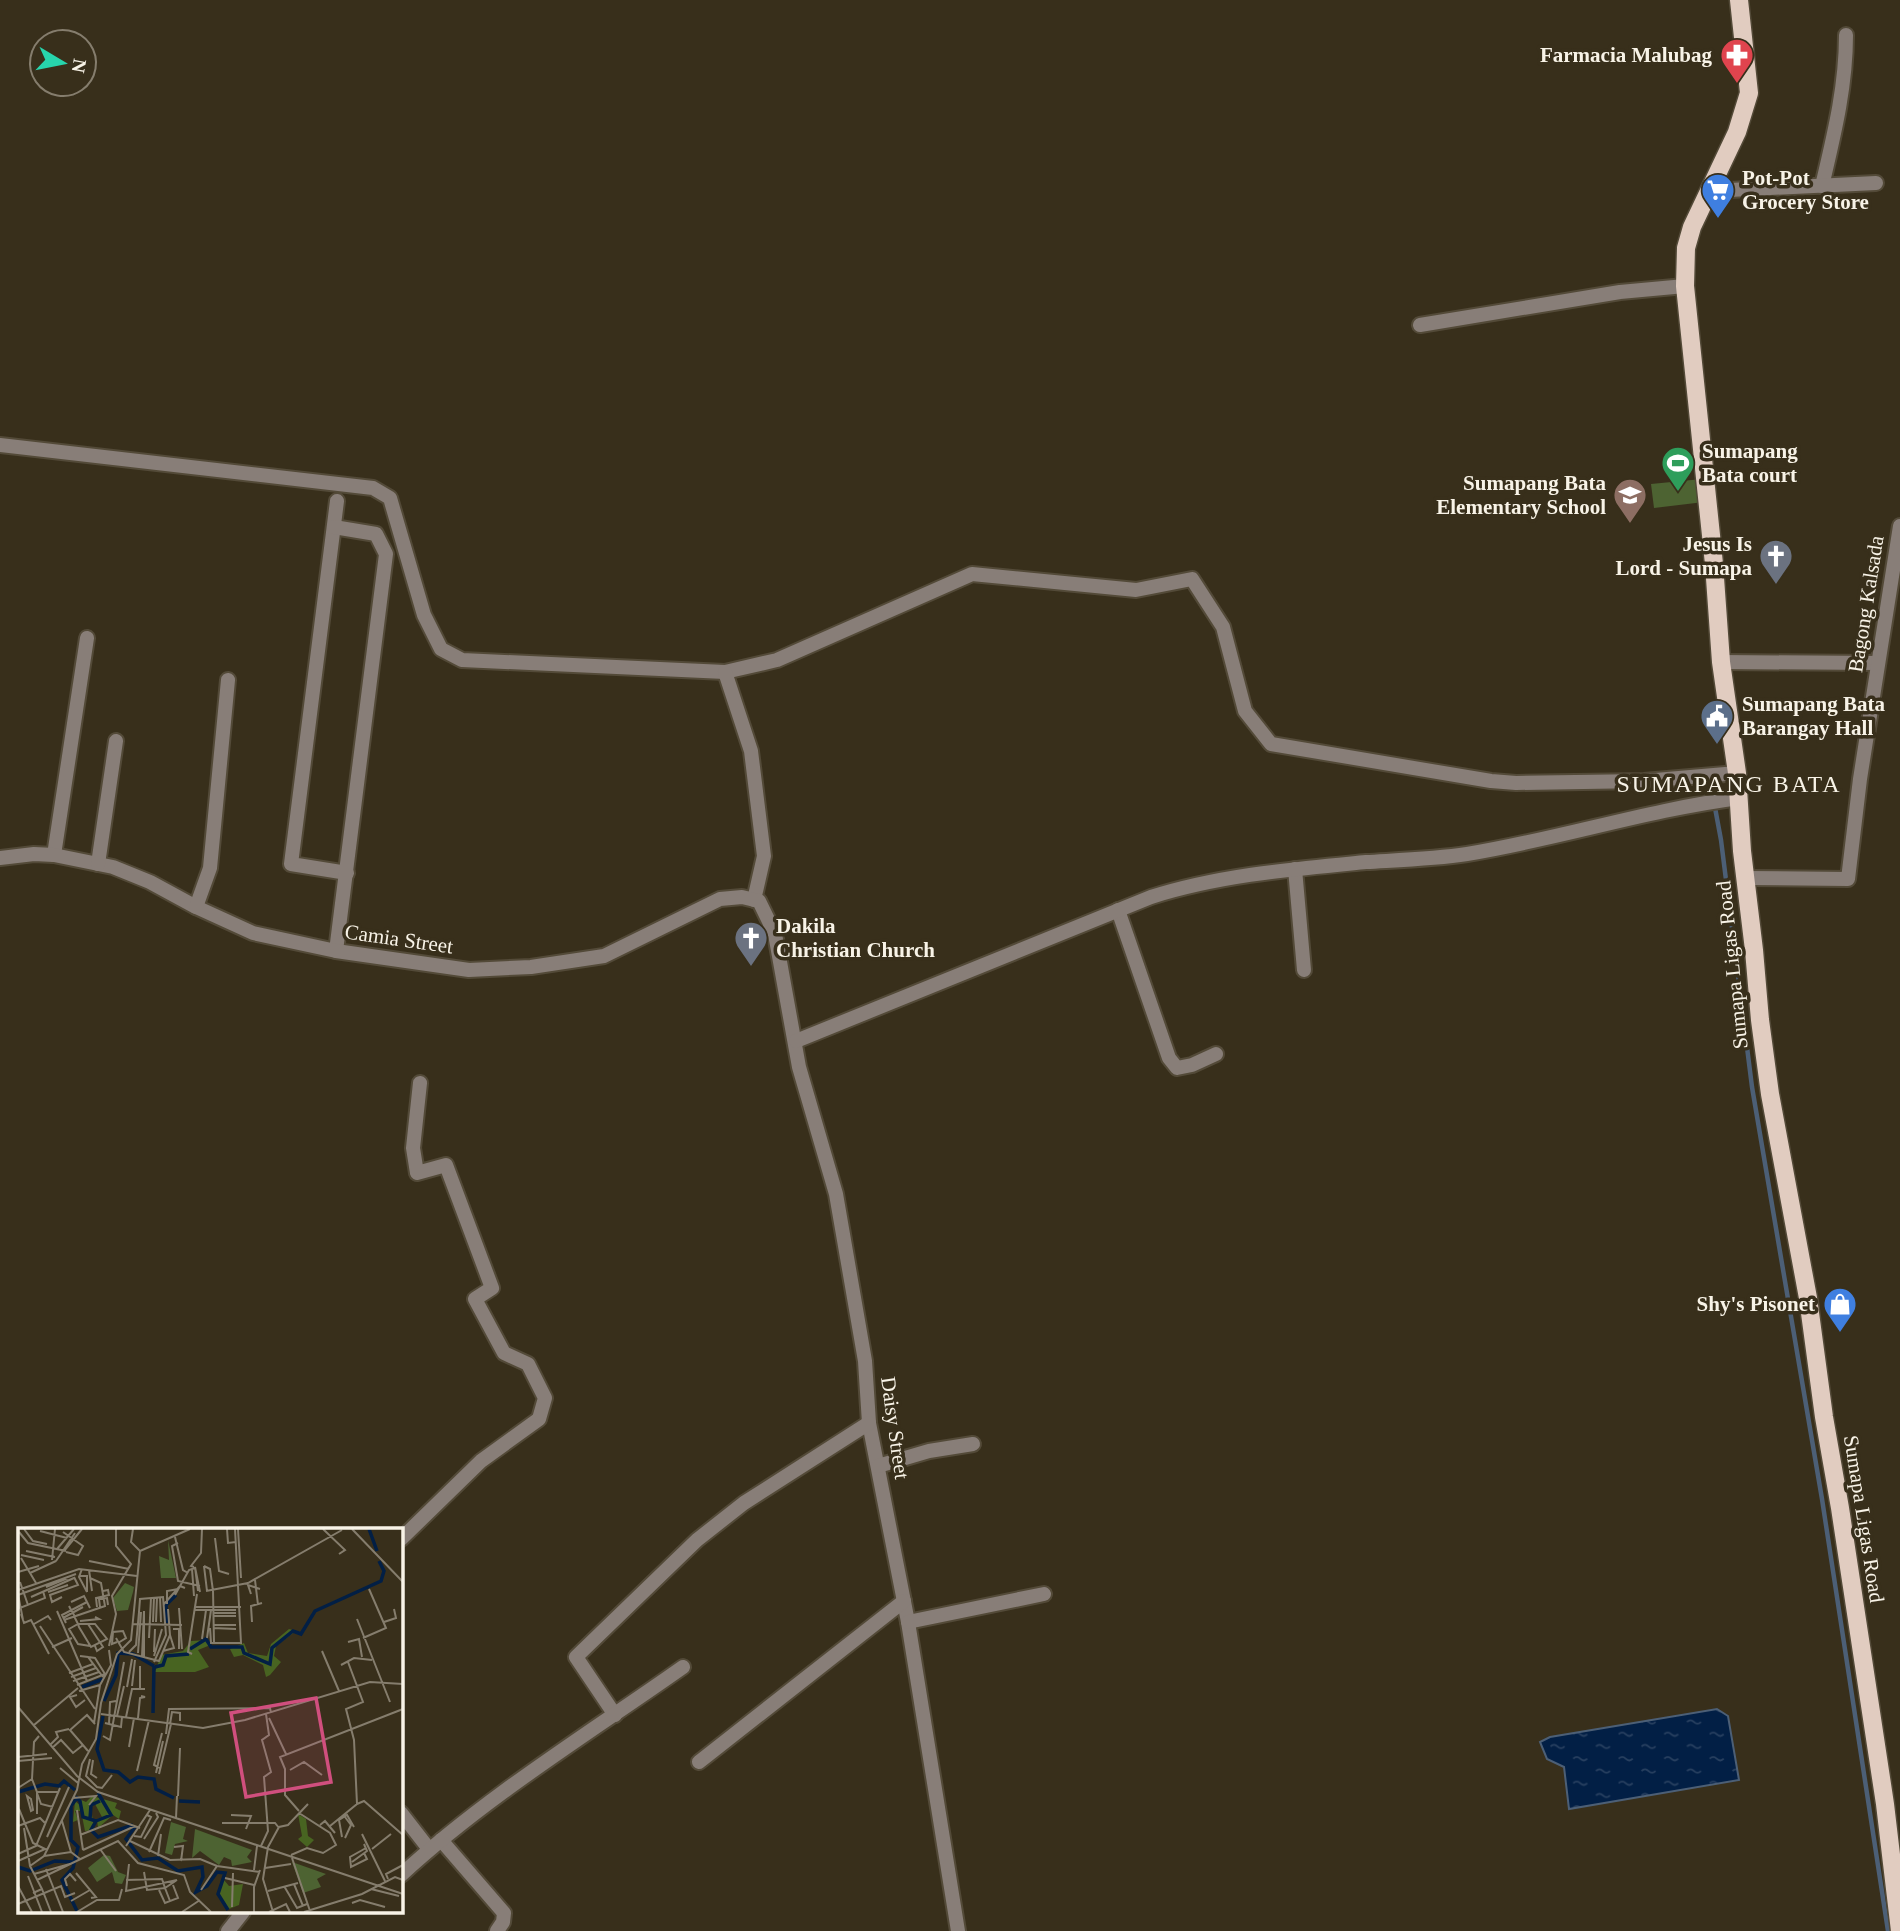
<svg xmlns="http://www.w3.org/2000/svg" width="1900" height="1931" viewBox="0 0 1900 1931" font-family="Georgia,serif">
<defs>
<pattern id="water-ripples" width="26" height="14" patternUnits="userSpaceOnUse" patternTransform="scale(1.75)"><rect width="26" height="14" fill="#021f45"/><path d="M2 4q2-2 4 0t4 0M15 11q2-2 4 0t4 0" fill="none" stroke="#284060"/></pattern>
</defs>
<rect width="100%" height="100%" fill="#382f1b"/>
<polygon fill="#4d6332" points="1702,479 1704,502 1654,508 1651,484"/>
<polygon fill="url(#water-ripples)" stroke="#4c5f76" stroke-width="2" points="1717,1709 1728,1716 1739,1780 1569,1809 1564,1767 1547,1759 1540,1742 1550,1737"/>
<g fill="none" stroke-linecap="round" stroke-linejoin="round">
<polyline stroke="#4c5f76" stroke-width="4.5" points="1713,777 1713,797 1721,840 1752,1087 1822,1499 1888,1931"/>
<defs>
<g id="minor">
<path d="M1822,186C1834,135 1846,87 1846,35"/>
<polyline points="1709,191 1876,183"/>
<polyline points="1420,325 1620,292 1685,286"/>
<polyline points="0,445 373,488 390,498 424,615 441,649 462,660 725,672 777,660 972,574 1136,590 1192,579 1223,627 1245,711 1271,744 1491,781 1516,783 1644,781 1737,773"/>
<polyline points="337,501 291,864 347,873"/>
<polyline points="334,527 376,534 386,554 336,951"/>
<polyline points="1721,662 1878,663"/>
<polyline points="725,672 751,751 764,856 754,900"/>
<polyline points="54,855 87,638"/>
<polyline points="0,858 34,854 54,855 113,867 150,882 196,907 253,933 336,951 469,970 531,967 604,956 720,899 742,897 759,901 775,934 799,1067 836,1194 865,1361 869,1423 908,1622 958,1931"/>
<polyline points="98,864 116,741"/>
<polyline points="1295,869 1304,970"/>
<polyline points="1746,878 1848,879 1860,779 1900,526"/>
<polyline points="196,907 210,868 228,680"/>
<polyline points="1118,910 1169,1058 1177,1068 1192,1065 1216,1054"/>
<path d="M796,1041L1151,897C1220,875 1294,869 1366,862C1400,860 1434,859 1467,854C1559,839 1647,810 1739,798"/>
<polyline points="878,1466 929,1451 973,1444"/>
<polyline points="401,1539 481,1461 539,1419 545,1398 528,1364 504,1353 475,1299 492,1288 446,1165 417,1173 413,1148 420,1083"/>
<polyline points="908,1622 1044,1594"/>
<polyline points="615,1715 576,1657 697,1540 744,1503 869,1423"/>
<polyline points="699,1762 904,1601"/>
<polyline points="401,1813 429,1849"/>
<polyline points="441,1840 504,1913 503,1922 497,1931"/>
<path d="M401,1875C487,1796 588,1734 683,1667"/>
<polyline points="228,1931 243,1912"/>
</g>
<polyline id="major" points="1739,0 1749,93 1737,132 1692,227 1686,248 1685,286 1714,564 1721,662 1737,773 1742,851 1754,950 1760,1020 1770,1094 1808,1298 1824,1417 1840,1508 1885,1804 1900,1931"/>
</defs>
<use href="#minor" stroke="#534a38" stroke-width="18"/>
<use href="#major" stroke="#534a38" stroke-width="21"/>
<use href="#minor" stroke="#887e78" stroke-width="14"/>
<use href="#major" stroke="#e1ccc0" stroke-width="18"/>
</g>
<defs>
<symbol id="pharmacy-pin" viewBox="-11 -11 22 30"><path d="M0 17L-7.5 6A9.5 9.5 0 1 1 7.5 6Z" fill="#e0444e" stroke="#382f1b"/><path d="M-2-6h4v4h4v4h-4v4h-4v-4h-4v-4h4Z" fill="#fff"/></symbol>
<symbol id="supermarket-pin" viewBox="-11 -11 22 30"><path d="M0 17L-7.5 6A9.5 9.5 0 1 1 7.5 6Z" fill="#3f7fe0" stroke="#382f1b"/><path d="M-6-5.5h2.5l.6 2H6L4.5 2H-2.5L-4.4-4H-6ZM-1.5 3.2a1.3 1.3 0 1 0 .1 0ZM3 3.2a1.3 1.3 0 1 0 .1 0Z" fill="#fff"/></symbol>
<symbol id="stadium-pin" viewBox="-11 -11 22 30"><path d="M0 17L-7.5 6A9.5 9.5 0 1 1 7.5 6Z" fill="#2e9e5b" stroke="#382f1b"/><path d="M0-5a6.5 5 0 1 0 0 10a6.5 5 0 1 0 0-10ZM-3.5-1.8h7v3.6h-7Z" fill="#fff"/></symbol>
<symbol id="school-pin" viewBox="-11 -11 22 30"><path d="M0 17L-7.5 6A9.5 9.5 0 1 1 7.5 6Z" fill="#8d6e63" stroke="#382f1b"/><path d="M0-5L7-2L0 1L-7-2ZM-4 1L0 2.5L4 1V4Q0 6-4 4Z" fill="#fff"/></symbol>
<symbol id="church-pin" viewBox="-11 -11 22 30"><path d="M0 17L-7.5 6A9.5 9.5 0 1 1 7.5 6Z" fill="#6b7280" stroke="#382f1b"/><path d="M-1.2-6h2.4v3.5h3.3v2.4h-3.3V6h-2.4V-.1h-3.3v-2.4h3.3Z" fill="#fff"/></symbol>
<symbol id="civic-pin" viewBox="-11 -11 22 30"><path d="M0 17L-7.5 6A9.5 9.5 0 1 1 7.5 6Z" fill="#5c6f8a" stroke="#382f1b"/><path d="M-.6-6.5H3V-4.5H.6V-3L4-1V1h2V6H-6V1h2V-1L-.6-3ZM-1.2 2.5V6h2.4V2.5Z" fill="#fff"/></symbol>
<symbol id="shop-pin" viewBox="-11 -11 22 30"><path d="M0 17L-7.5 6A9.5 9.5 0 1 1 7.5 6Z" fill="#3f7fe0" stroke="#382f1b"/><path d="M-5-2.5h2.3a2.7 3.5 0 0 1 5.4 0H5L5.5 6h-11ZM-1.5-2.5h3a1.5 2.3 0 0 0-3 0Z" fill="#fff"/></symbol>
</defs>
<g fill-rule="evenodd">
<use href="#pharmacy-pin" x="1718" y="36" width="38" height="52"/>
<use href="#supermarket-pin" x="1699" y="171" width="38" height="52"/>
<use href="#stadium-pin" x="1659" y="444" width="38" height="52"/>
<use href="#school-pin" x="1611" y="476" width="38" height="52"/>
<use href="#church-pin" x="1757" y="537" width="38" height="52"/>
<use href="#civic-pin" x="1698" y="697" width="38" height="52"/>
<use href="#church-pin" x="732" y="919" width="38" height="52"/>
<use href="#shop-pin" x="1821" y="1285" width="38" height="52"/>
</g>
<g text-anchor="middle" dominant-baseline="central" stroke-width="7" stroke-linejoin="round" paint-order="stroke">
<g font-size="21" font-weight="bold" fill="#f8f3e7" stroke="#382f1b" text-anchor="end">
<text x="1712" y="55">Farmacia Malubag</text>
<text x="1742" y="178" text-anchor="start">Pot-Pot<tspan x="1742" dy="24">Grocery Store</tspan></text>
<text x="1702" y="451" text-anchor="start">Sumapang<tspan x="1702" dy="24">Bata court</tspan></text>
<text x="1606" y="483">Sumapang Bata<tspan x="1606" dy="24">Elementary School</tspan></text>
<text x="1752" y="544">Jesus Is<tspan x="1752" dy="24">Lord - Sumapa</tspan></text>
<text x="1742" y="704" text-anchor="start">Sumapang Bata<tspan x="1742" dy="24">Barangay Hall</tspan></text>
<text x="776" y="926" text-anchor="start">Dakila<tspan x="776" dy="24">Christian Church</tspan></text>
<text x="1815" y="1304">Shy's Pisonet</text>
</g>
<g font-size="21" fill="#f8f3e7" stroke="#382f1b">
<text transform="translate(1866 604) rotate(-81)">Bagong Kalsada</text>
<text transform="translate(399 939) rotate(8)">Camia Street</text>
<text transform="translate(1732 965) rotate(-96)">Sumapa Ligas Road</text>
<text transform="translate(895 1428) rotate(82)">Daisy Street</text>
<text transform="translate(1864 1519) rotate(81)">Sumapa Ligas Road</text>
</g>
<g font-size="24" letter-spacing="2" fill="#f8f3e7" stroke="#382f1b">
<text x="1729" y="784">SUMAPANG BATA</text>
</g>
</g>
<g transform="translate(18 1528)">
<rect width="385" height="385" fill="#382f1b"/>
<path d="M153,294L168,299L165,311L170,313L157,316L154,327L147,325ZM177,301L234,322L229,329L234,334L214,338L213,332L206,329L201,337L182,323L174,330Z" fill="#4d6332"/>
<path d="M271,101L278,103L258,118L256,128L263,134L252,147L248,149L245,137L225,127L216,129L212,121L226,115L230,125L249,128L253,116ZM191,112L190,118L180,122L191,139L177,144H137L143,127L165,123L173,113ZM74,268L99,275L97,280L103,283L101,291L95,287L80,300L79,291L84,289L77,276L73,279L76,302L67,303L63,283H57L60,292L55,294L57,273L63,278L61,271L68,274ZM280,286L288,291L290,308L296,312L289,319L280,311L284,308ZM206,352L211,358L225,356L221,377L211,381L200,366Z" fill="#486421"/>
<path d="M150,12L158,50H143L141,28L151,32ZM107,55L116,59L115,64L110,82L99,83L95,70ZM86,327L92,328L100,344L108,347L104,356L97,355L94,344L79,354L70,340Z" fill="#4d6332"/>
<path d="M274,334L308,346L299,351L303,359L285,365Z" fill="#4d6332"/>
<path fill="none" stroke="#021f45" stroke-width="3.5" d="M351,1L359,23M149,95L148,77L158,67M172,121L188,111L193,119H224L226,125L252,136L254,120L275,103L283,106L297,83L363,53L366,43L361,33M137,139L145,137L148,128L171,126M64,159L85,151M86,173L98,147L100,125L115,126L136,138M135,185L136,138M85,188L79,221L86,242L100,244L112,254L120,249L136,251L138,261L156,270M0,264L27,256L41,258L46,253L57,262M161,273L182,274M72,291L73,277L82,273M78,293L93,287L80,265M117,299L108,311L124,332L140,330L160,343L184,339L185,349L178,364L189,358L199,344L207,345L200,366L210,382M0,339L12,343L37,333L55,334M59,383L44,352L55,340L60,319L53,312V278L59,270L62,273L65,289L78,293L73,302L80,309L115,297"/>
<path fill="none" stroke="#857d6d" stroke-width="2" d="M6,1L15,13L29,16M115,1L113,14L122,23M209,1L210,15L218,14M220,1L223,50M305,1L327,22L321,26M334,1L385,54M22,3L49,10M1,4L10,15L48,23M45,4L65,18L60,27L48,24M157,9L165,42L170,45M197,10L201,43L211,46M160,15L154,18L160,53L182,58M39,21L56,1M8,23L37,29M46,23L64,1M3,27L26,32M3,30L18,55M34,32L37,1M38,33L57,5M71,33L111,41M186,38L192,41L195,63M186,38L189,63M176,39L173,38L183,25L184,1M64,41L61,49L69,64M174,41L176,68M71,42L74,63M0,44L21,38M12,45L38,33M61,48H69V64M237,52L240,77M2,54L10,77M28,59L50,50M0,62L61,41L119,48M195,62L196,115M180,63L177,39L182,64M188,63L230,55L324,2M30,64L50,57M0,66L5,92M233,66L230,57L242,61M0,67L58,46M157,67L171,42L177,40M13,69L56,50M44,69L34,74L32,67L60,57L56,49M142,69L143,94M53,74L66,68L72,80M0,76L2,80L27,70L25,63M146,76L162,58L167,60M149,76V63L160,61M51,78L53,82L56,87L57,90L60,96L61,99L73,119L89,111L77,96H60L51,101L60,116L72,118M79,79L78,70L91,67L90,62L85,63M82,79L81,71L89,70L90,77M177,79H223M161,80L164,121M176,82H218M39,83L69,153M126,83V129M121,84L122,71L145,69L148,107L136,134M195,85H218M3,86L6,95L13,92L31,126M195,88H218M45,90L65,79M339,91L372,174M46,92L87,78L83,55L72,50M62,93L81,91L77,89M135,94L136,69M138,94L139,69M234,94L233,78L244,75M366,94L378,90L376,81M48,95L44,87L69,74M16,96L30,88L33,92M70,96L85,119L79,123L77,118M115,96L164,97M196,97H218M22,98L77,181M192,100L193,115H223L217,1M195,100L218,101M155,101H161V121M98,110L106,124L141,133L152,107L150,81M131,110L133,70M189,110L193,82M345,110L368,100L351,61M184,111L188,82M99,114L94,116L95,104L105,103L108,110L100,115M330,114L341,111L344,129M91,118L98,86L94,68L113,36L98,18V1M34,119L54,110M145,123L156,120L152,107M304,123L321,163M111,124L118,117L121,84M136,124L137,101M120,125L123,84M174,126L170,124L179,66M62,128L70,129L85,149M124,128L126,83M136,128L144,101M323,137L336,130L354,132M51,145L75,136M53,149L78,140M55,153L81,144M59,157L87,146L77,130L70,129M114,158L117,132M109,159L114,131M122,160V138M61,163L82,157M59,167L52,169L58,179L67,172M0,179L59,248L80,264L385,366M83,186L185,200L227,192L352,154L385,156M99,188L106,158M108,189L114,161H127M120,190L122,170L127,169L123,168M251,190L268,226M76,195L82,157L93,137L91,122M87,195L103,199L104,189M91,196L92,174L98,173M152,196L154,184L162,185V193M16,197L60,160M148,206L151,181L252,180L253,185M85,208L92,212L106,134M32,217L40,209L38,204L51,201M111,219L116,190M34,220L43,212L55,225L65,217M70,223L52,202L69,187L77,196M0,229L29,226M72,231L68,248L79,259L84,260L94,247M75,232L73,246L79,250M0,233L34,230M42,240L60,255M142,240L136,237L144,205M272,242L286,234L304,247M119,243L131,192M138,245L145,213M141,246L153,196M14,251L19,264H40M0,260L14,251L16,214L21,208M19,264V286M19,265L23,276L35,279M9,268L13,271L15,282L13,283ZM160,268L162,220M55,270L78,268L71,277M339,276L346,273L385,307M1,281L15,315L29,322M59,282L65,322M281,283L267,267V241L262,229L385,181M213,287L233,288L228,301M327,289L333,297L327,310M158,290L159,268M44,293L53,324M204,295H257L261,300M302,297L307,293L317,305M0,298L22,290L28,296M312,298L339,276L336,212L328,181L345,174L330,134M6,300L12,338M344,306L367,353M62,307L100,292L122,300M116,308L123,309L133,289L129,287M29,309L51,259M324,309L321,292L329,287L336,299M126,311L140,289L138,285M112,313L152,332L182,331L199,338L242,344M108,318L132,282M243,318L250,303L246,249L253,244L244,212L251,207L248,186M156,319L165,318L163,333M82,321L98,343M354,321L373,306M65,322L117,298M131,324L146,290L153,292M346,325L349,331L333,339L332,329L348,320M0,326L18,318L42,260M273,327L289,320L305,325L318,317L312,305L281,285M26,328L53,324L62,331M140,328L143,306M274,330L292,383M0,333L27,321M334,334L349,323L346,316M111,336L108,363L159,352M247,340L273,336M28,341L45,384M236,342L239,318M126,344L129,362L147,360L152,373M58,345L78,369L73,370M16,346L52,336M10,348L24,384M207,350L236,357M370,351L368,346L385,337M19,352L100,313L120,335L166,347L172,364L193,384M108,352L144,351L147,360L159,352M276,356L285,378M0,358L14,384M49,358L47,351L52,346L58,353M266,358L279,380L289,376M24,361L33,384M353,361L381,368M141,362L147,375L160,370L155,357M183,362L199,338M250,363L280,355M15,365L24,361L12,338L26,328L59,262L64,236L78,211L83,175L99,126L113,112L122,23L172,1M53,373L72,362M334,375L342,372L367,379M0,376L43,358L47,369L57,365M214,379L215,345M59,384L79,372H101L104,361M164,384L182,372M236,384V359L242,342M251,384L268,376L272,384M255,384L245,351L250,319L261,299L270,297L290,276M286,384L344,366L377,349L385,352"/>
<path fill="#d04f7e" fill-opacity="0.15" stroke="#d04f7e" stroke-width="3.5" d="M298,170L313,254L228,269L213,185Z"/>
<rect width="385" height="385" fill="none" stroke="#f8f3e7" stroke-width="3.5"/>
</g>
<g transform="translate(63 63) rotate(100)"><circle r="33" fill="#382f1b" stroke="#857d6d" stroke-width="2"/>
<path d="M0-5L12 26L0 18L-12 26Z" fill="#27d5ad"/>
<text y="-10" font-size="19" font-weight="bold" text-anchor="middle" fill="#f8f3e7">N</text>
</g>
</svg>
